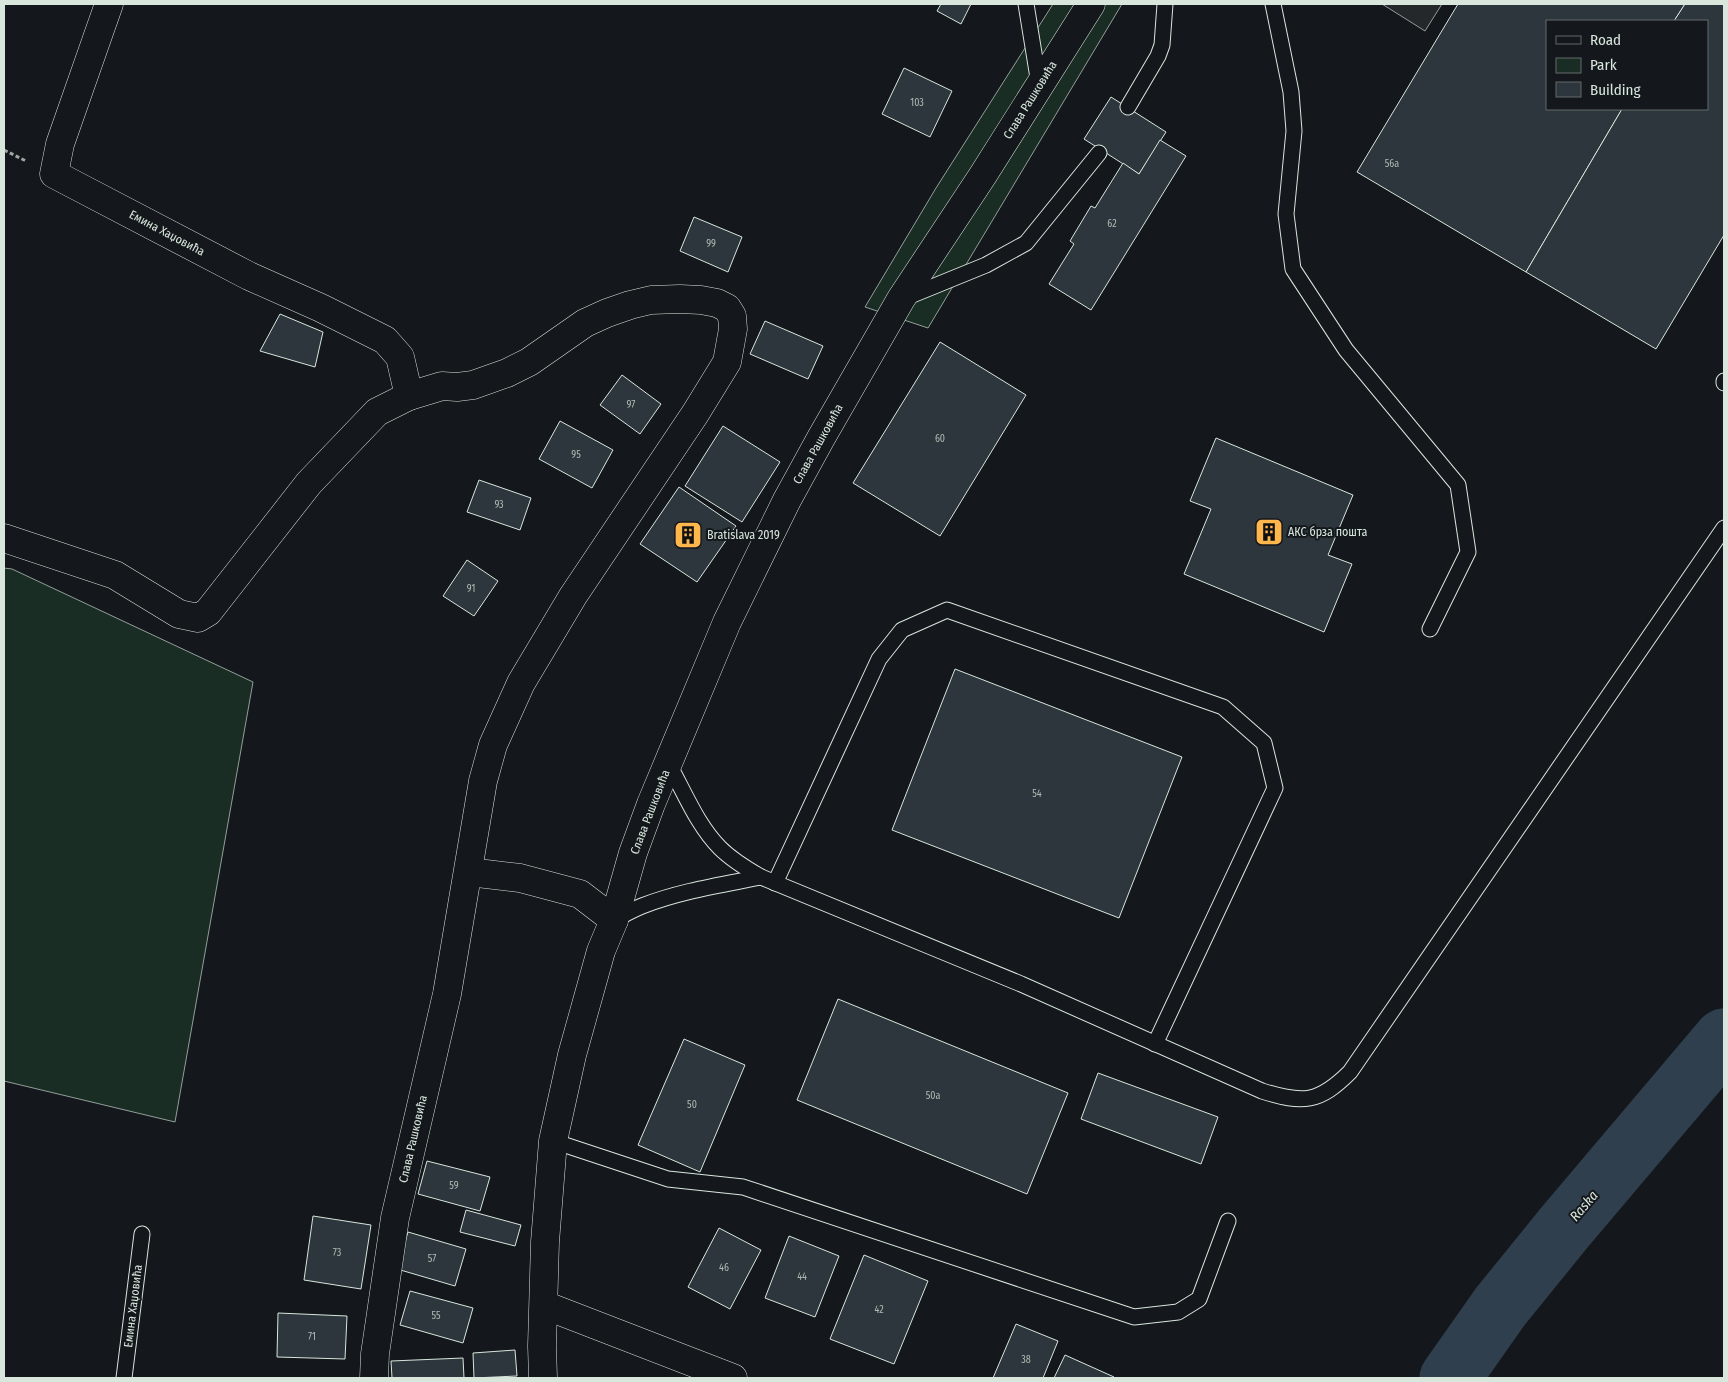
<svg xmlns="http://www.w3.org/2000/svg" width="1728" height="1382" viewBox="0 0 1728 1382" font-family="'Fira Sans Condensed',sans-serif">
<rect width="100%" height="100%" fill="#14181c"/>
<g fill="#1a2d24" stroke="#939e99">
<polygon points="1053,4 1122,4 928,328 865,307 936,188"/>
<polygon points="4,568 12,569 253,682 175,1122 4,1081"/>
</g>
<polygon fill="#24282b" stroke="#939e99" points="1382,4 1442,4 1425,31"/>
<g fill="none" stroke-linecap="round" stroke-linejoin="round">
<polyline stroke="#2f3f4d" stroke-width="61" points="1450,1378 1500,1307 1564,1228 1724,1039"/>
</g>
<g fill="#2c363c" stroke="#d8e6dc">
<polygon points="941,4 971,4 961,24 937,11"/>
<polygon points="1458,4 1685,4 1674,21 1547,21 1547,109 1622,109 1526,272 1357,172"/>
<polygon points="1685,4 1724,4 1724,235 1656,349 1526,272 1622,109 1707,109 1707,21 1674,21"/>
<polygon points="904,68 952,91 930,137 882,114"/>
<polygon points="1111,97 1166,132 1139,174 1084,139"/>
<polygon points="1160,140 1186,156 1091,310 1049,284 1074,244 1070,241 1091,206 1095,208 1123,163 1139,174"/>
<polygon points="694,217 742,237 728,272 680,251"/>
<polygon points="280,314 323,332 315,367 260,351"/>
<polygon points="765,321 823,346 808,379 750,354"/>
<polygon points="940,342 1026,395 940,536 853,483"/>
<polygon points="622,375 661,404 640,434 600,405"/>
<polygon points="560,421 613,450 592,488 539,459"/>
<polygon points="723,426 780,462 742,522 685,486"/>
<polygon points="1216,438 1353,495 1328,555 1352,564 1324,632 1184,574 1211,509 1190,501"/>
<polygon points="479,480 531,498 520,530 467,512"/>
<polygon points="679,487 736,526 697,582 640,544"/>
<polygon points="467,560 498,581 474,616 443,596"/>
<polygon points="955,669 1182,757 1119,918 892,830"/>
<polygon points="838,999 1068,1093 1027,1194 797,1100"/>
<polygon points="684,1039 745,1065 700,1172 638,1145"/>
<polygon points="1098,1073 1218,1117 1201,1164 1081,1119"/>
<polygon points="427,1161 490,1177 480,1211 418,1194"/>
<polygon points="466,1210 521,1225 515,1246 460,1232"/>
<polygon points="313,1216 371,1225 361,1289 304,1280"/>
<polygon points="719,1228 761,1250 730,1309 688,1287"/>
<polygon points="408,1232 466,1249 455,1286 397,1269"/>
<polygon points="789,1236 839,1256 815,1317 765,1298"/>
<polygon points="864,1255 928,1281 894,1364 830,1339"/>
<polygon points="410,1291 473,1308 463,1343 400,1325"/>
<polygon points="278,1313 347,1316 345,1359 277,1357"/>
<polygon points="1016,1324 1058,1341 1043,1378 993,1378"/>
<polygon points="515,1350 517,1376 474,1378 473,1353"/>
<polygon points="1065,1355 1114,1377 1113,1378 1054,1378"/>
<polygon points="463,1358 464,1378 392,1378 391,1361"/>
</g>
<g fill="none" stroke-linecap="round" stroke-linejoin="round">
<defs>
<g id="lane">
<polyline points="1026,4 1039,84"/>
<polyline points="1273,4 1291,92 1294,131 1286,214 1293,269 1346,350 1458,485 1468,552 1430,629"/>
<polyline points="1128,107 1158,56 1162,45 1165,4"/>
<polyline points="905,298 986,265 1026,243 1099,153"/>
<polyline points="1724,381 1724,383"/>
<path d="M668,763C684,791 697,825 720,848C732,860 747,869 761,877L1021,984L1262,1091C1303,1104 1319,1103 1350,1072L1724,528"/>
<polyline points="775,883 879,659 902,630 947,610 1223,707 1264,743 1275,788 1155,1044"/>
<path d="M614,920C623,915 632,910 642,906C680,891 721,885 761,877"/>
<polyline points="553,1141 668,1179 743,1187 1134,1317 1178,1312 1199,1299 1228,1221"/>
<polyline points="124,1378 142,1234"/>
</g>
<g id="street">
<polyline points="109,4 60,144 54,174 249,276 321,308 385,340 400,357 409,396"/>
<polyline points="4,538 115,575 179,614 198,618 208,612 309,483 377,412 409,396 442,386 457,387 473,385 507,373 529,362 585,323 607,313 630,305 651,300 680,299 701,300 717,303 727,308 732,316 733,329 727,362 695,414 573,596 521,683 493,745 483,781 447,994 395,1218 375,1354 374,1378"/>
<polyline points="469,872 520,878 580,894 614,920"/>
<polyline points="544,1305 733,1378"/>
</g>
<polyline id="secondary" points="543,1378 542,1346 545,1242 553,1141 572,1055 601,951 614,920 633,853 651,804 727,622 787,500 821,438 901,299 983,175 1091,4"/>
</defs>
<use href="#lane" stroke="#d8e6dc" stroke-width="17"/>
<use href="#street" stroke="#d8e6dc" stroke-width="29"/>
<use href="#secondary" stroke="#d8e6dc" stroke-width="29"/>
<polyline stroke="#9da8a2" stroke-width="3" stroke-dasharray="4 2.5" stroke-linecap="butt" points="4,150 26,161"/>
<use href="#lane" stroke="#14181c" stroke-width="15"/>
<use href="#street" stroke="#14181c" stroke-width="28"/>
<use href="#secondary" stroke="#14181c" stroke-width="28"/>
</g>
<defs>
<symbol id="building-square" viewBox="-11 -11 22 22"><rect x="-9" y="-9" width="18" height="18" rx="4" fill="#ffb74d" stroke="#14181c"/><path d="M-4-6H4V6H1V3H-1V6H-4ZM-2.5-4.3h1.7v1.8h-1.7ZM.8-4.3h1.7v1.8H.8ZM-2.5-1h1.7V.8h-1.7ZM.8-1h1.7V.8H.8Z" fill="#111"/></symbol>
</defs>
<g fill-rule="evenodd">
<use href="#building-square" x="1253" y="516" width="32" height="32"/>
<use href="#building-square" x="672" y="519" width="32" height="32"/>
</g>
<g text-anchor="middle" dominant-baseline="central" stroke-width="4" stroke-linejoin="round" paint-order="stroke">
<g font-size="10" fill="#adbab4">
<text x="917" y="103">103</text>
<text x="1392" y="164">56a</text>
<text x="1112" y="224">62</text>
<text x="711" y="244">99</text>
<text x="631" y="405">97</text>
<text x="940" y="439">60</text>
<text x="576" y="455">95</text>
<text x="499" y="505">93</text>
<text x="471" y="589">91</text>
<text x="1037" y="794">54</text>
<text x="933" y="1096">50a</text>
<text x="692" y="1105">50</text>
<text x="454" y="1186">59</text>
<text x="337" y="1253">73</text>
<text x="432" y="1259">57</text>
<text x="724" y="1268">46</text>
<text x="802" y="1277">44</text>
<text x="879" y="1310">42</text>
<text x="436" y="1316">55</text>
<text x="312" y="1337">71</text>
<text x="1026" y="1360">38</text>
</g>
<g font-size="12" fill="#d8e6dc" stroke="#14181c">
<text transform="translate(1030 100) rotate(-58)">Слава Рашковића</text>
<text transform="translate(167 233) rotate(28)">Емина Хаџовића</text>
<text transform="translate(818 444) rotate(-61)">Слава Рашковића</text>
<text transform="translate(650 812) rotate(-69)">Слава Рашковића</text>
<text transform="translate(413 1139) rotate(-77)">Слава Рашковића</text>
<text transform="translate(133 1306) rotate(-83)">Емина Хаџовића</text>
</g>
<g font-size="12" fill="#d8e6dc" stroke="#14181c" text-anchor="start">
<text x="1288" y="532">АКС брза пошта</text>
<text x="707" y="535">Bratislava 2019</text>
</g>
<g font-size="14" font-style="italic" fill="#d8e6dc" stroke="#14181c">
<text transform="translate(1584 1206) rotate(-50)">Raska</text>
</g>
</g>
<rect width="1728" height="1382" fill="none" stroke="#d8e6dc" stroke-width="10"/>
<rect x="1546" y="20" width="162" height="90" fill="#14181c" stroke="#626a69"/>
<rect x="1556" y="36" width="25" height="8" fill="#14181c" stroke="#626a69"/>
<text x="1590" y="45" font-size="15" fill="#d8e6dc">Road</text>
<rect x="1556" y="58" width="25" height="15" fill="#1a2d24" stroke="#626a69"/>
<text x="1590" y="70" font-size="15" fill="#d8e6dc">Park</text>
<rect x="1556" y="82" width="25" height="15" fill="#2c363c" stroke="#626a69"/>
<text x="1590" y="95" font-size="15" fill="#d8e6dc">Building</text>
</svg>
